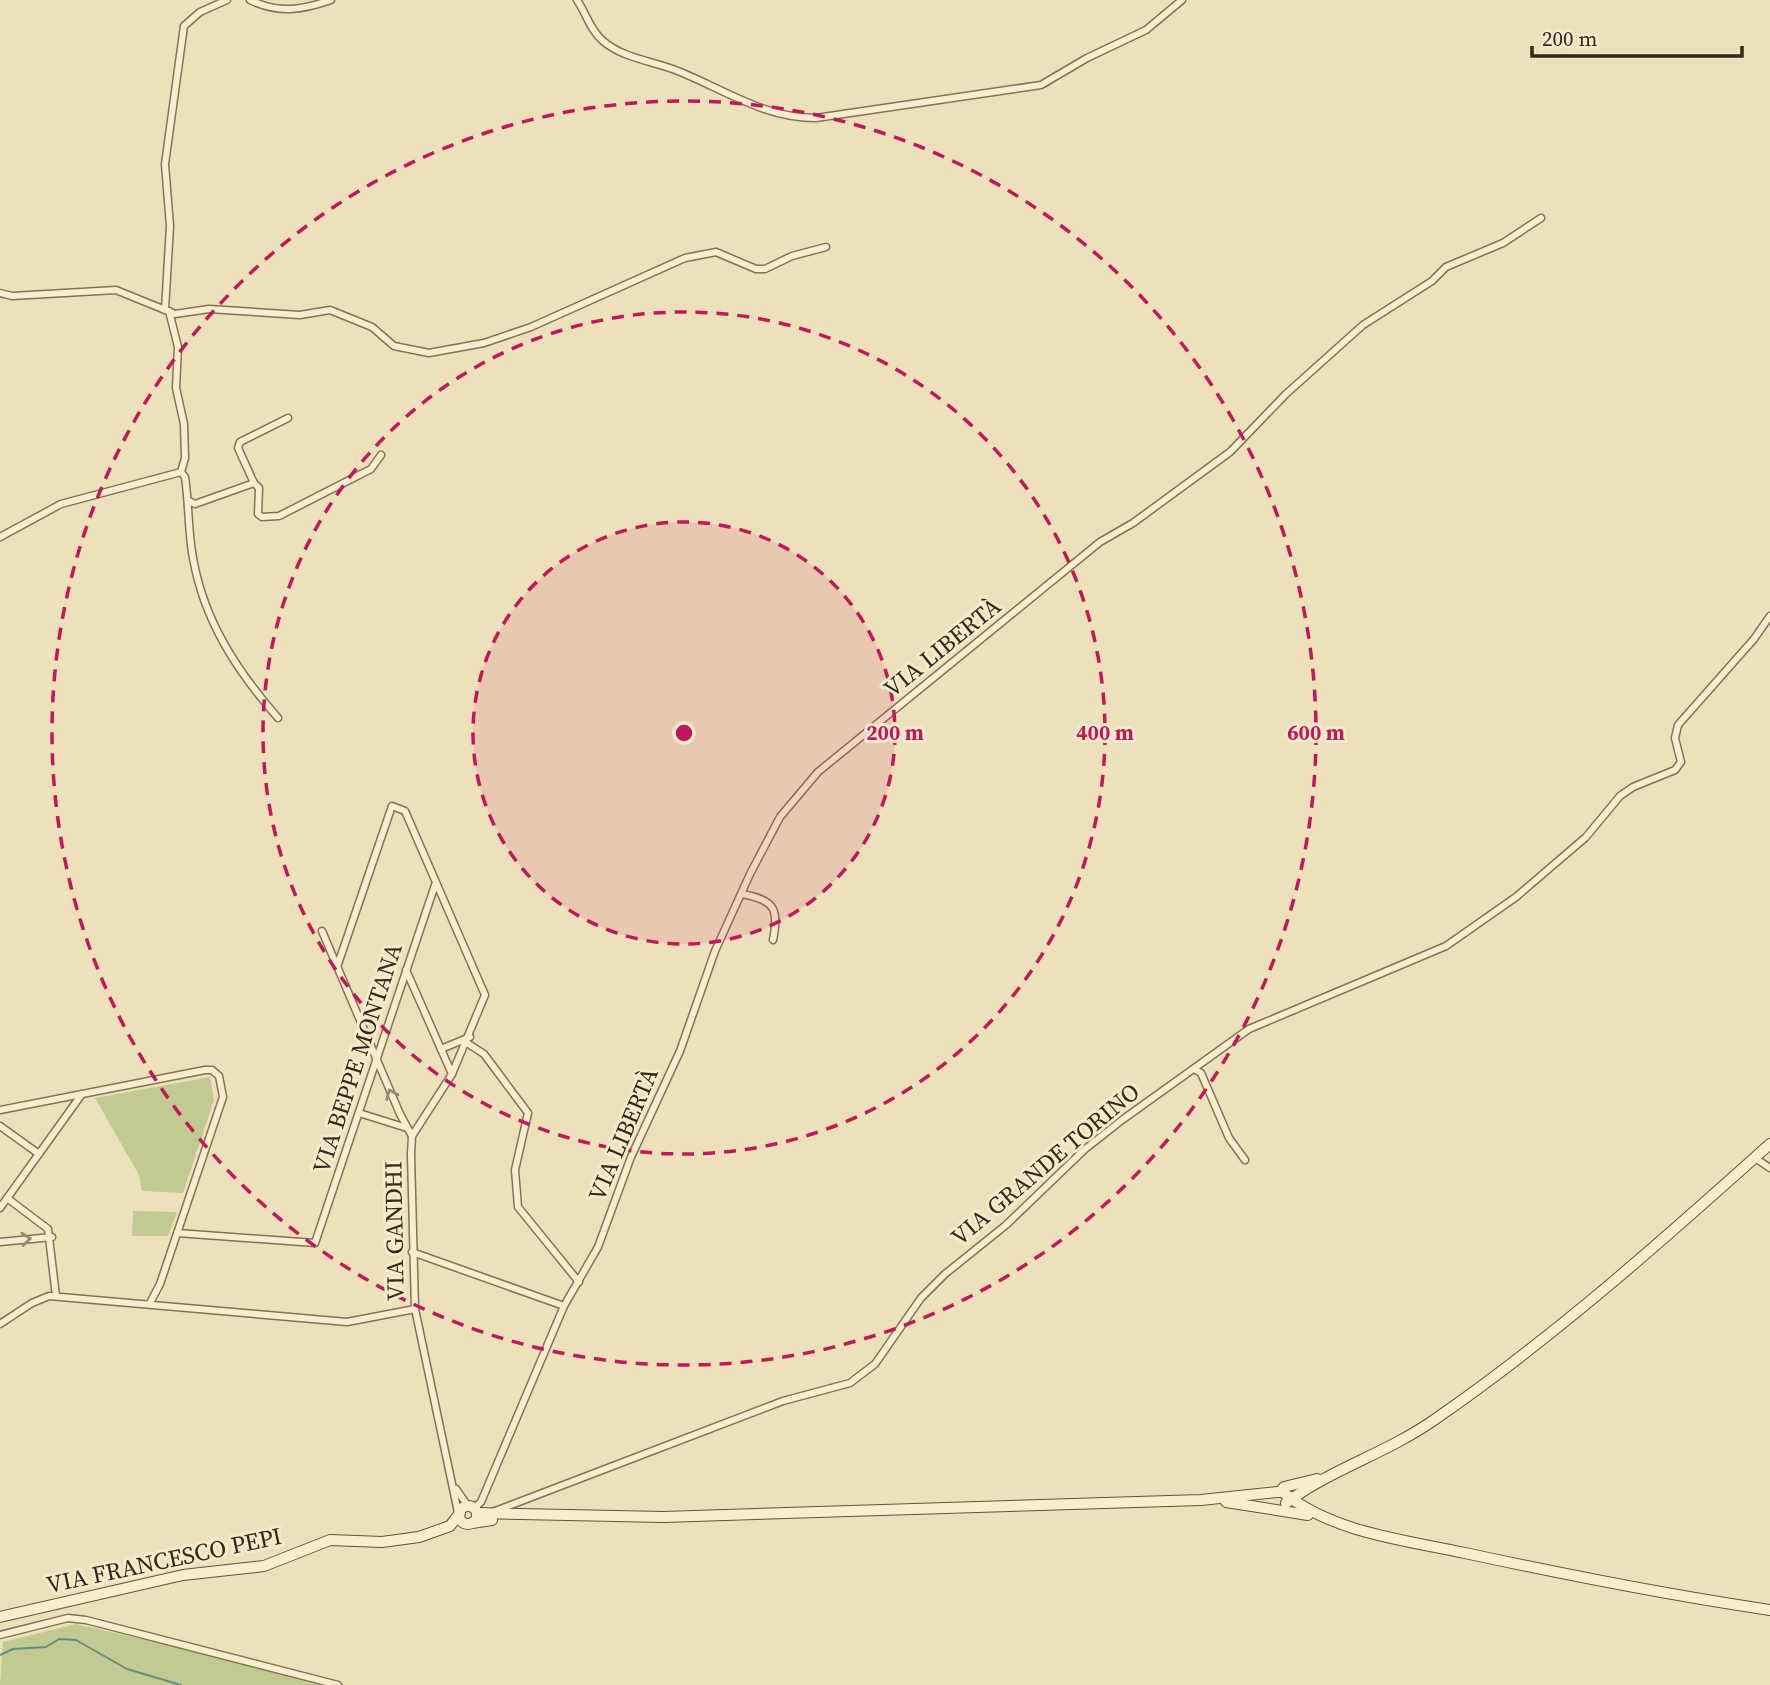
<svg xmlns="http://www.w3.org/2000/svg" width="1770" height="1685" viewBox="0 0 1770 1685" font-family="'Source Serif 4',serif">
<rect width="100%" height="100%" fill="#ede1bc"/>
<g fill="#c0ca91">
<polygon points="210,1077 214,1100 183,1193 142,1191 139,1175 95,1098"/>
<polygon points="133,1211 177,1212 168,1236 132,1236"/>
<polygon points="76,1624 193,1651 317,1685 0,1685 3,1642"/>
</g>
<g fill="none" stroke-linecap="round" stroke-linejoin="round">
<polyline stroke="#688b84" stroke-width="2" points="0,1655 13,1649 46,1647 59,1639 76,1640 127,1669 181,1685"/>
<defs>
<g id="street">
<path d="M250,0C279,14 302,10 331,0"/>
<path d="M577,0C586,13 590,30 603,41C624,59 654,61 678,71C725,90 764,118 816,118L1041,85L1087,58L1146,30L1182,0"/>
<polyline points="0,293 12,296 116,290 175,314 209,309 300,315 330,310 372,327 394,346 429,353 484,343 531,327 685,258 716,252 756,269 765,269 792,256 826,247"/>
<polyline points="165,310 170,226 165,164 184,26 200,12 227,0"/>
<path d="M169,311L178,347L176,388L184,424L185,458L181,472L185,477C189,504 188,532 193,558C204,621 237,671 278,718"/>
<polyline points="254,483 238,448 240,442 288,418"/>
<polyline points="189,501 195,504 254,483 259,488 258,514 262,517 279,516 371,469 381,455"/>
<polyline points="0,537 61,504 181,472"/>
<path d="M742,894C775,900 779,909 773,940"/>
<polyline points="322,931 400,1114 412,1136"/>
<polyline points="337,967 392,806 405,811 485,995 452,1074 412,1136 411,1154 415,1309 459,1517"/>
<polyline points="406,970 452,1074"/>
<polyline points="467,1043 484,1054 528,1113 515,1170 518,1207 579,1282"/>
<polyline points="441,1049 470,1037"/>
<polyline points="1194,1069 1201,1073 1229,1138 1245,1160"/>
<polyline points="0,1110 205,1070 212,1070 219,1076 223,1097 160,1284 150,1303"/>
<polyline points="359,1113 407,1128"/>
<polyline points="0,1126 39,1154"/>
<polyline points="1755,1158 1770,1168"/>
<polyline points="7,1198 48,1229 56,1296"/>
<polyline points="0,1208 82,1094"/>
<polyline points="177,1233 315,1243 435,885"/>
<polyline points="0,1242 52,1237"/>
<polyline points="412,1252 564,1306"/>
<polyline points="0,1324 32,1303 49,1296 347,1322 415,1309"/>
<polyline points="456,1489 468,1506"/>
<polyline points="474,1508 481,1502 564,1306 598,1247 631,1157 680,1051 715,951 750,874 780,817 818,772 1100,542 1133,523 1230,452 1286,394 1363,325 1432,281 1446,267 1503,243 1541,218"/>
<polyline points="490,1513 783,1401 850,1383 875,1364 921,1298 945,1274 1006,1225 1084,1150 1122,1120 1249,1029 1446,946 1516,897 1586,837 1620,796 1633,787 1675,770 1681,762 1675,738 1678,725 1754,639 1770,616"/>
<polyline points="0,1635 68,1618 86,1620 338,1685"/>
</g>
<g id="secondary">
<polyline points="1280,1492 1284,1487 1317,1479"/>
<path d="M1285,1494C1335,1533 1405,1540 1465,1553C1567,1575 1667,1595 1770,1610"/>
<polyline points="1226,1502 1308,1515"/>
<path d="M1286,1503C1331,1469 1387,1453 1434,1420C1554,1337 1662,1241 1770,1144"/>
<circle cx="468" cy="1515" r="9"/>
<polyline points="477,1513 663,1517 1201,1500 1277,1492"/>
<polyline points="472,1523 492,1520"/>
<polyline points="0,1617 183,1575 264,1566 330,1540 382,1542 419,1537 450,1526 460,1513"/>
</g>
</defs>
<use href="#street" stroke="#847156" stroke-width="9"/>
<use href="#secondary" stroke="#65523a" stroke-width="12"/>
<use href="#street" stroke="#f8eecf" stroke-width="6"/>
<use href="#secondary" stroke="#f8eecf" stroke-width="10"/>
</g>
<defs><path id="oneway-chevron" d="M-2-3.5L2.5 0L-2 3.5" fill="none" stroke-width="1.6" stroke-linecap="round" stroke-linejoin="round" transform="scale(1.75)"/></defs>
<g stroke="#968b75">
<use href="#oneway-chevron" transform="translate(391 1094) rotate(-113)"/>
<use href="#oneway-chevron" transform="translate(26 1239) rotate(-6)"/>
</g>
<circle cx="684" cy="733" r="211" fill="#c2185b" fill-opacity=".12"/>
<g fill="none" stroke="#c2185b" stroke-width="3.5" stroke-dasharray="12 9">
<circle cx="684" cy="733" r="211"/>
<circle cx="684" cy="733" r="421"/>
<circle cx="684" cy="733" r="632"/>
</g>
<g text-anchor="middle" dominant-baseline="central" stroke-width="6" stroke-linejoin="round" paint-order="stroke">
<g font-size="24" fill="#33281b" stroke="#f4ebcc">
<text transform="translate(942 647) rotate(-39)">VIA LIBERTÀ</text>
<text transform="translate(357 1058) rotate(-72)">VIA BEPPE MONTANA</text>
<text transform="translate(623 1134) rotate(-67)">VIA LIBERTÀ</text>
<text transform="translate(1045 1164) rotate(-40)">VIA GRANDE TORINO</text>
<text transform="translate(394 1231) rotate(-91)">VIA GANDHI</text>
<text transform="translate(164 1560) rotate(-12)">VIA FRANCESCO PEPI</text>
</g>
</g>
<circle cx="684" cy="733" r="10" fill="#c2185b" stroke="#f4ebcc" stroke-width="3.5"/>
<g font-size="21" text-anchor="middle" font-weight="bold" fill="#c2185b" stroke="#f4ebcc" stroke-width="6" stroke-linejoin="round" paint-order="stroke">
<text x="895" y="740">200 m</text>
<text x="1105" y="740">400 m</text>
<text x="1316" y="740">600 m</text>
</g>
<path d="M1532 46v10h210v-10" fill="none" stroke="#33281b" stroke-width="3.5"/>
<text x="1542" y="46" font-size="21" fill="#33281b" stroke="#f4ebcc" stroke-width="5" paint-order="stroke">200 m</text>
</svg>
